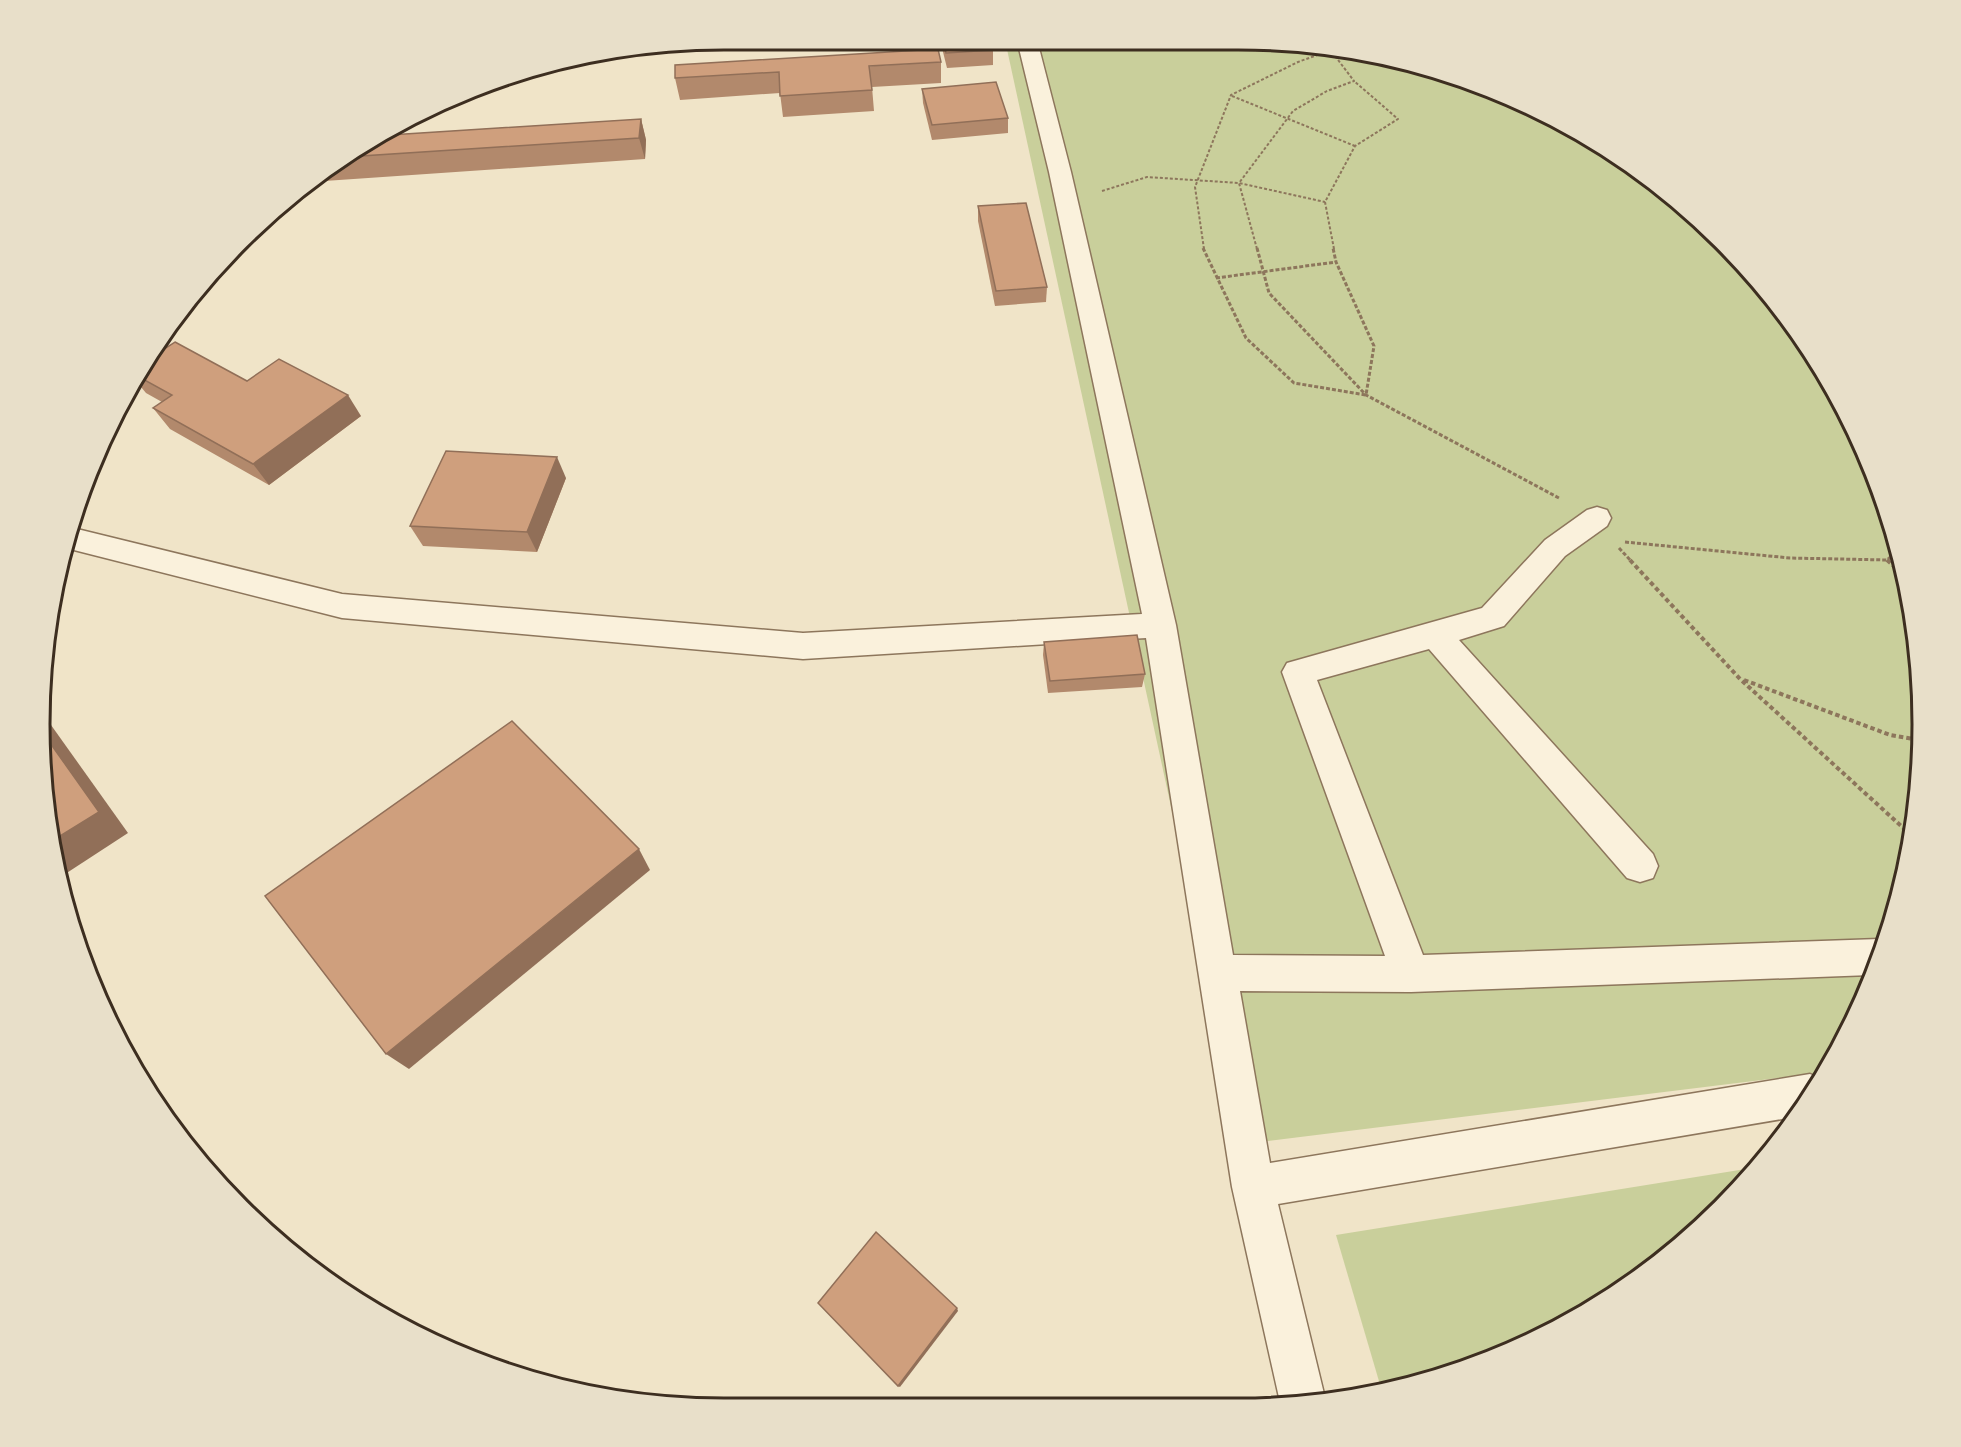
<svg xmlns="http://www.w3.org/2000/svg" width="1961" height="1447" viewBox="0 0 1961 1447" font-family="'Crimson Pro',serif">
<rect width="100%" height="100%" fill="#f0e4c8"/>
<g fill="#c9cf9b">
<polygon points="1005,40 1282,40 1414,62 1500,91 1617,154 1689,209 1781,307 1852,421 1899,547 1921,679 1916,813 1886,944 1826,1072 1244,1144"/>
<polygon points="1758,1167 1752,1175 1654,1267 1499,1356 1381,1388 1336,1235"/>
</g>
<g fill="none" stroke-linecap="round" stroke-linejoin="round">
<defs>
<polygon id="minor" points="1017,40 1037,40 1071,172 1176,625 1233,955 1385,956 1282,672 1287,663 1482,608 1545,540 1587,510 1597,507 1607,510 1611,518 1607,526 1565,556 1504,626 1459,640 1653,854 1658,866 1653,878 1640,882 1627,878 1429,649 1317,680 1423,955 1879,939 1886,942 1871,975 1411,992 1240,991 1270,1163 1810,1074 1821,1079 1794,1117 1278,1204 1326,1402 1280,1402 1232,1187 1146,638 803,659 342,618 66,548 73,528 342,594 803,633 1142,614 1049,172"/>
</defs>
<use href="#minor" stroke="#8d765c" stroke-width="3"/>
<g stroke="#8d765c" stroke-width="2" stroke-dasharray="3 2" stroke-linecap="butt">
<polyline points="1232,96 1355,146"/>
<polyline points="1102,191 1147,177 1239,183 1325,202"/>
<polyline points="1204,249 1195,187 1231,95 1298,62 1331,50"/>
<polyline points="1257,249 1239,183 1293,111 1327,91 1354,81 1329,48"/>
<polyline points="1334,249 1325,202 1355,146 1398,119 1354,81"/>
</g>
<g stroke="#8d765c" stroke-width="3" stroke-dasharray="4 2" stroke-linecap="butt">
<polyline points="1203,248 1246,338 1294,383 1366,395 1374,346 1336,262 1333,248"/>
<polyline points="1257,248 1269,293 1366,395 1559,498"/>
<polyline points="1216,278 1336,262"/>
<polyline points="1625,542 1790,558 1887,560 1899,550"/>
<polyline points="1619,548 1632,562"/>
<polyline points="1887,560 1889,562"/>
</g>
<g stroke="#8d765c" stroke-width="4" stroke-dasharray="4.5 3" stroke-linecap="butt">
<polyline points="1630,560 1740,679 1911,835"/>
<polyline points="1887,560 1903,574"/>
<polyline points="1744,680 1890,735 1919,740"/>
</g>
<use href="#minor" fill="#faf1dc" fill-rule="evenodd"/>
</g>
<g fill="#b2896c">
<polygon points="940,40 990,40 993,50 993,65 947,68"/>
<polygon points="941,62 941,83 872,87 874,111 783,117 780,93 680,100 675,78"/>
<polygon points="922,89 1008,118 1008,133 932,140 923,103"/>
<polygon points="641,119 646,140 645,159 310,182 374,136"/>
<polygon points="978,206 1047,287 1046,302 995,306 978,221"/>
<polygon points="153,356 247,381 361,416 269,485 170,429 153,408 162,402 146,393 136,381"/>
<polygon points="566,478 537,552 423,546 410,526"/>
<polygon points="1044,642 1145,674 1142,687 1048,693 1043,655"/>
</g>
<g fill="#916f58">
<polygon points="641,119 646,140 645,159 639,138"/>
<polygon points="348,395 361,416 269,485 253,464"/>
<polygon points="557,457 566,478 537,552 527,532"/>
<polygon points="44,719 51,725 128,833 59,878 52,841 43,733"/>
<polygon points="639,849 650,870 409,1069 386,1054"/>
<polygon points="957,1308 958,1311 900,1387 898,1386"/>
</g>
<g fill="#cf9f7d" stroke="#916f58" stroke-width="1.5">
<polygon points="943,40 990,40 993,50 946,53"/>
<polygon points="938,49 941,62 869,66 872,90 780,96 779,72 675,78 675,65"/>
<polygon points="996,82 1008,118 932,125 922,89"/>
<polygon points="641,119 639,138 345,157 374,136"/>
<polygon points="1026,203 1047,287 996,291 978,206"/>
<polygon points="175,342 247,381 279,359 348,395 253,464 153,408 172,395 139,377 153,356"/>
<polygon points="446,451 557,457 527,532 410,526"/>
<polygon points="1137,635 1145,674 1050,681 1044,642"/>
<polygon points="512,721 639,849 386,1054 265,896"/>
<polygon points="43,733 99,812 52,841 40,769"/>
<polygon points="876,1232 957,1308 898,1386 818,1303"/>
</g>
<path d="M0 0H1961V1447H0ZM724 50H1238A674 674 0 0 1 1912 724V724A674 674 0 0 1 1238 1398H724A674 674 0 0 1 50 724V724A674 674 0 0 1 724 50Z" fill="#e8dfc9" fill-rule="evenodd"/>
<path fill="none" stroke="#3d2e20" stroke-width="3" d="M724 50H1238A674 674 0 0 1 1912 724V724A674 674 0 0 1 1238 1398H724A674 674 0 0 1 50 724V724A674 674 0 0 1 724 50Z"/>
</svg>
